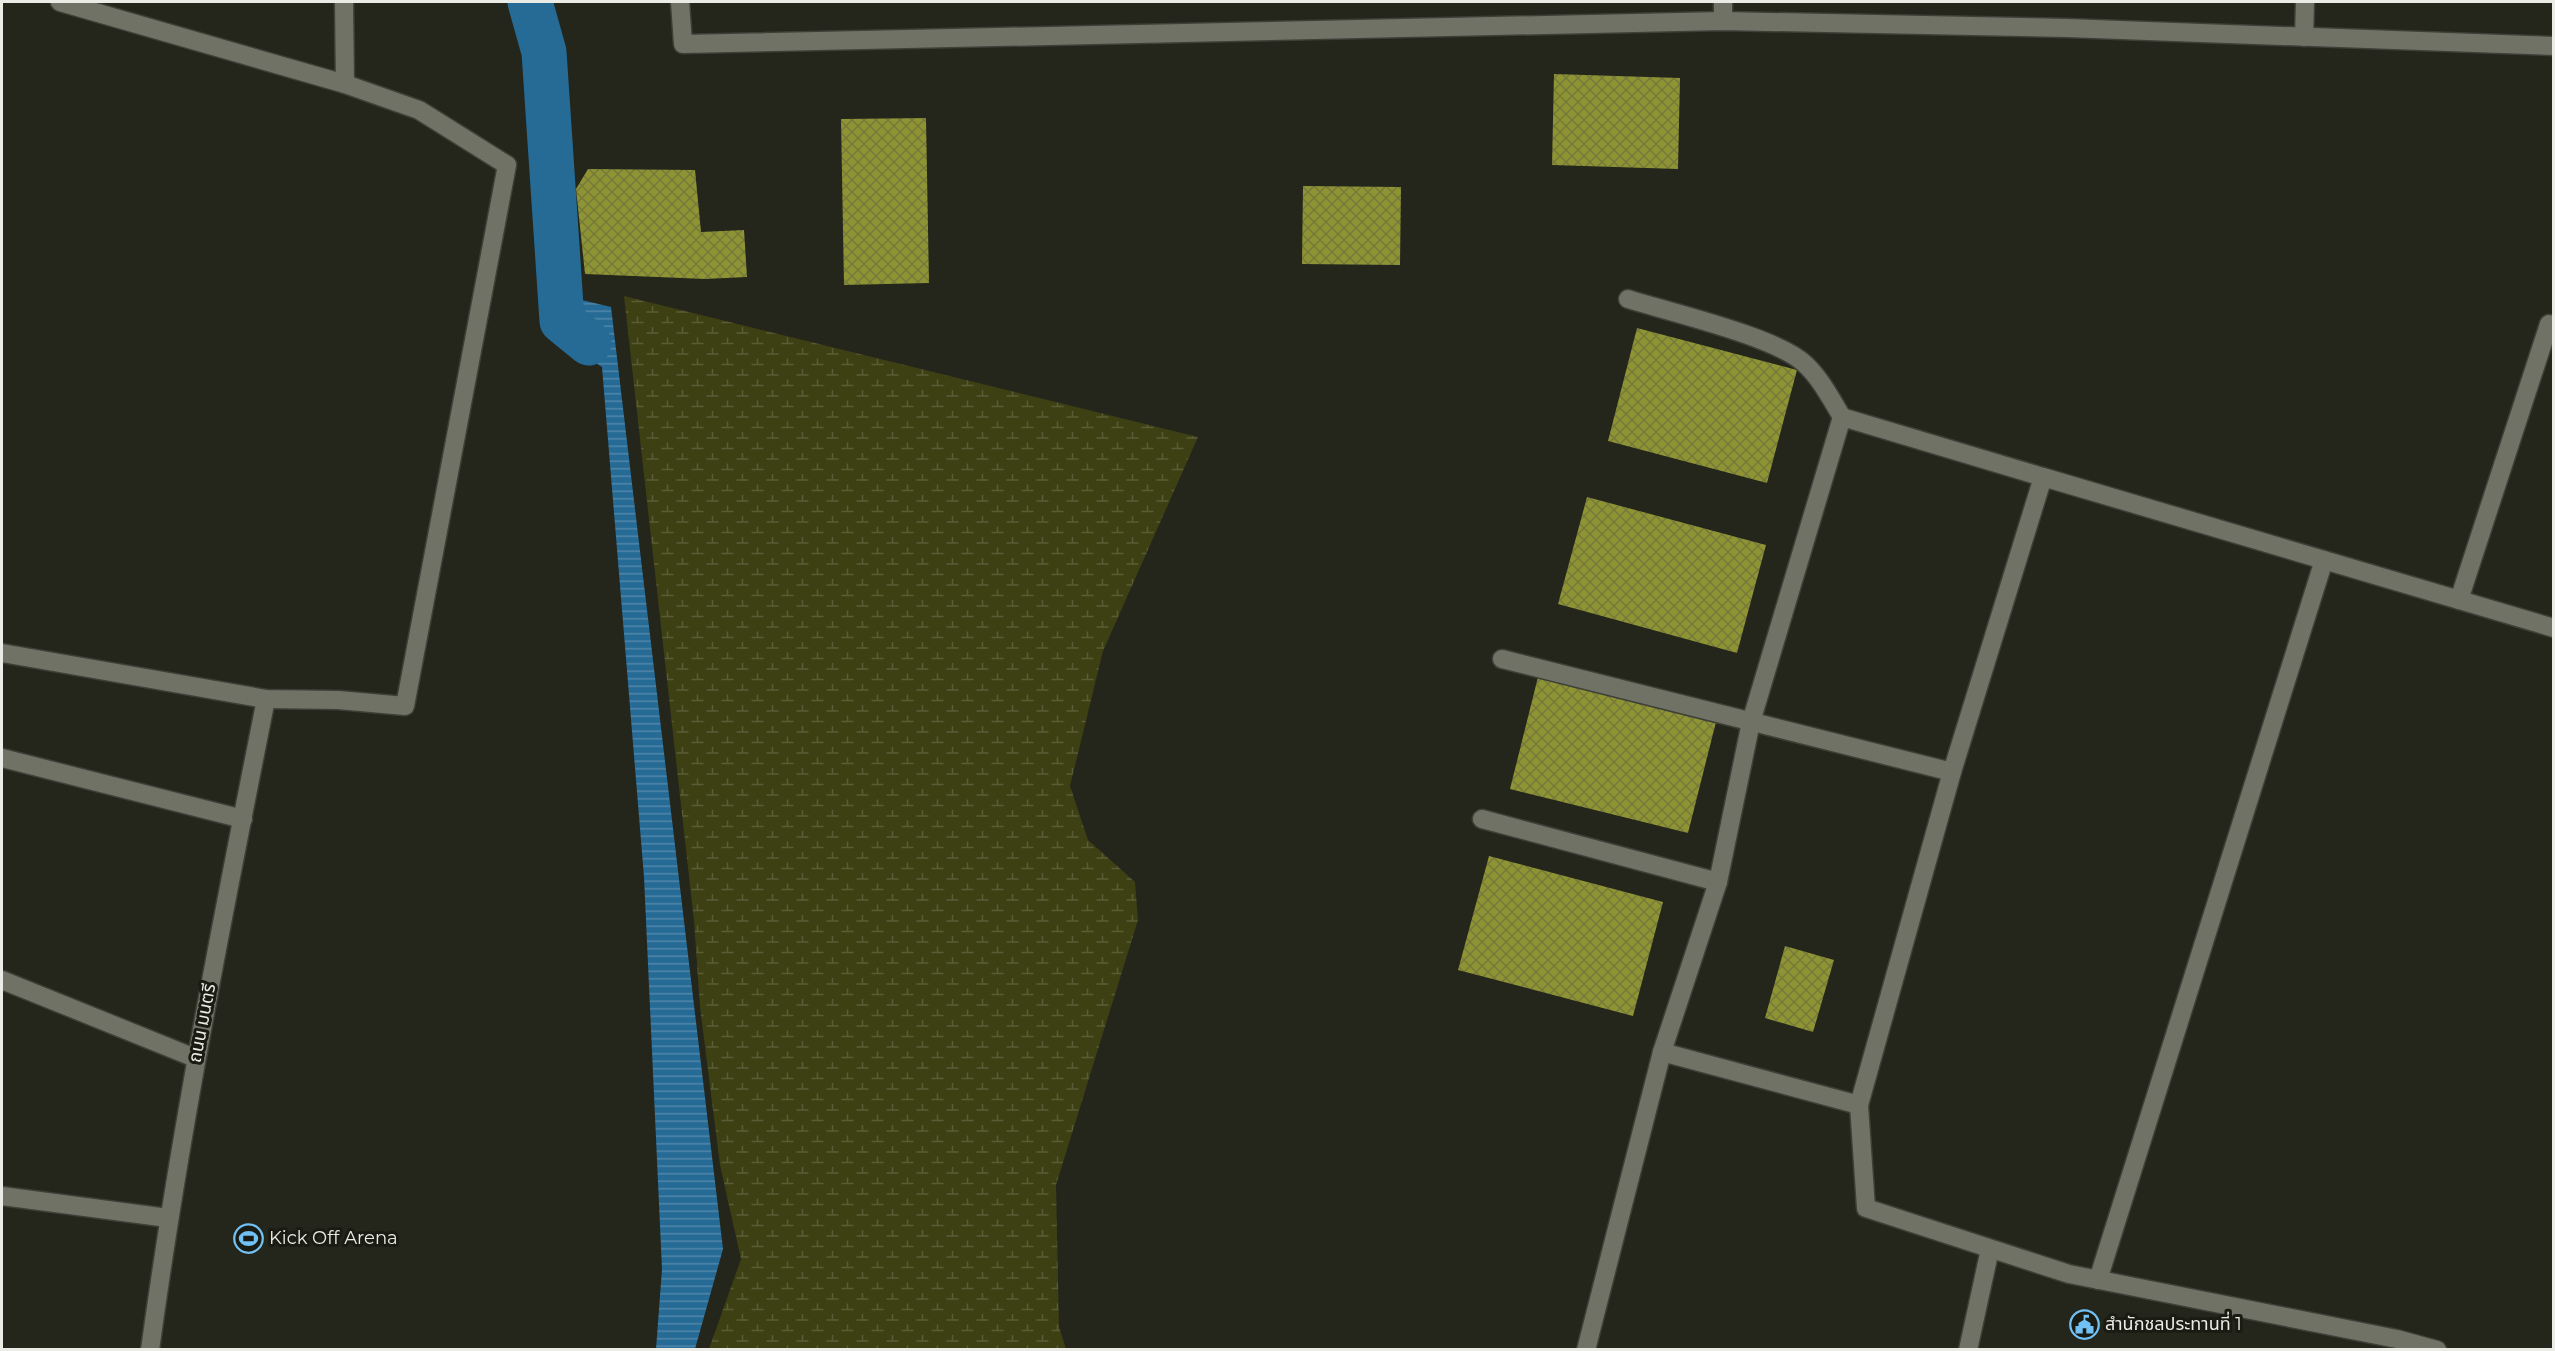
<svg xmlns="http://www.w3.org/2000/svg" width="2555" height="1351" viewBox="0 0 2555 1351" font-family="Montserrat,'Noto Sans Thai',sans-serif">
<defs>
<pattern id="wetland-marsh" width="20" height="14" patternUnits="userSpaceOnUse" patternTransform="scale(1.5)"><rect width="20" height="14" fill="#3d4013"/><path d="M1 5h8M5 5V1M11 12h8M15 12V8" fill="none" stroke="#595c35"/></pattern>
<pattern id="water-rules" width="6" height="5" patternUnits="userSpaceOnUse" patternTransform="scale(1.5)"><rect width="6" height="5" fill="#266b95"/><path d="M0 2.5h6" fill="none" stroke="#5087a9"/></pattern>
<pattern id="building-cross-hatch" width="8" height="8" patternUnits="userSpaceOnUse" patternTransform="scale(1.5)"><rect width="8" height="8" fill="#8e9434"/><path d="M0 0l8 8M0 8l8-8" fill="none" stroke="#75793a"/></pattern>
</defs>
<rect width="100%" height="100%" fill="#24251b"/>
<polygon fill="url(#wetland-marsh)" points="624,296 1198,437 1103,651 1070,786 1088,840 1135,882 1138,920 1056,1185 1059,1327 1066,1349 709,1349 741,1259 720,1165 700,1007 694,921"/>
<polygon fill="url(#water-rules)" points="540,290 611,307 723,1249 695,1349 656,1349 662,1269 644,877 602,367 541,328"/>
<g fill="none" stroke-linecap="round" stroke-linejoin="round">
<polyline stroke="#266b95" stroke-width="45" points="530,2 544,52 562,321 589,343"/>
</g>
<g fill="url(#building-cross-hatch)">
<polygon points="1554,74 1680,78 1678,169 1552,165"/>
<polygon points="926,118 929,283 844,285 841,119"/>
<polygon points="588,169 695,170 701,232 744,230 747,277 705,279 585,274 576,189"/>
<polygon points="1303,186 1401,187 1400,265 1302,264"/>
<polygon points="1637,328 1797,370 1767,483 1608,441"/>
<polygon points="1587,497 1766,545 1737,653 1558,604"/>
<polygon points="1539,673 1717,718 1688,833 1510,789"/>
<polygon points="1489,856 1663,902 1633,1016 1458,970"/>
<polygon points="1785,946 1834,960 1813,1032 1765,1018"/>
</g>
<g fill="none" stroke-linecap="round" stroke-linejoin="round">
<defs>
<g id="minor">
<polyline points="344,2 345,84"/>
<polyline points="680,2 683,44 1723,21 2067,28 2554,46"/>
<polyline points="1723,21 1723,2"/>
<polyline points="2304,37 2305,2"/>
<path d="M1628,299C1669,312 1777,337 1805,364C1821,379 1831,399 1842,417"/>
<polyline points="2459,600 2549,324"/>
<polyline points="2,653 266,699 338,700 405,706 507,165 419,110 345,84 60,2"/>
<polyline points="1502,659 1952,772"/>
<polyline points="2,758 243,819"/>
<polyline points="1482,819 1718,882"/>
<polyline points="2,980 195,1058"/>
<polyline points="1662,1052 1859,1105"/>
<polyline points="2,1196 168,1218"/>
<polyline points="2098,1280 2324,560"/>
<path d="M150,1350C180,1131 223,915 266,699"/>
<polyline points="1586,1350 1662,1052 1718,882 1751,722 1842,417 2043,477"/>
<polyline points="1968,1350 1990,1249"/>
<polyline points="2437,1350 2397,1339 2069,1274 1866,1208 1859,1105 1952,772 2043,477 2554,628"/>
</g>
</defs>
<use href="#minor" stroke="#3e3f37" stroke-width="21"/>
<use href="#minor" stroke="#717266" stroke-width="18"/>
</g>
<defs>
<symbol id="stadium-ring" viewBox="-11 -11 22 22"><circle r="9.5" fill="#1a1b12" stroke="#72c1f5" stroke-width="1.5"/><path d="M0-5a6.5 5 0 1 0 0 10a6.5 5 0 1 0 0-10ZM-3.5-1.8h7v3.6h-7Z" fill="#72c1f5"/></symbol>
<symbol id="civic-ring" viewBox="-11 -11 22 22"><circle r="9.5" fill="#1a1b12" stroke="#72c1f5" stroke-width="1.5"/><path d="M-.6-6.5H3V-4.5H.6V-3L4-1V1h2V6H-6V1h2V-1L-.6-3ZM-1.2 2.5V6h2.4V2.5Z" fill="#72c1f5"/></symbol>
</defs>
<g fill-rule="evenodd">
<use href="#stadium-ring" x="232" y="1222" width="33" height="33"/>
<use href="#civic-ring" x="2068" y="1308" width="33" height="33"/>
</g>
<g text-anchor="middle" dominant-baseline="central" stroke-width="6" stroke-linejoin="round" paint-order="stroke">
<g font-size="18" fill="#ebece5" stroke="#1a1b12">
<text transform="translate(202 1023) rotate(-79)">ถนน มนตรี</text>
</g>
<g font-size="18" fill="#ebece5" stroke="#1a1b12" text-anchor="start">
<text x="269" y="1238">Kick Off Arena</text>
<text x="2105" y="1324">สำนักชลประทานที่ 1</text>
</g>
</g>
<rect width="2555" height="1351" fill="none" stroke="#ebece5" stroke-width="6"/>
</svg>
